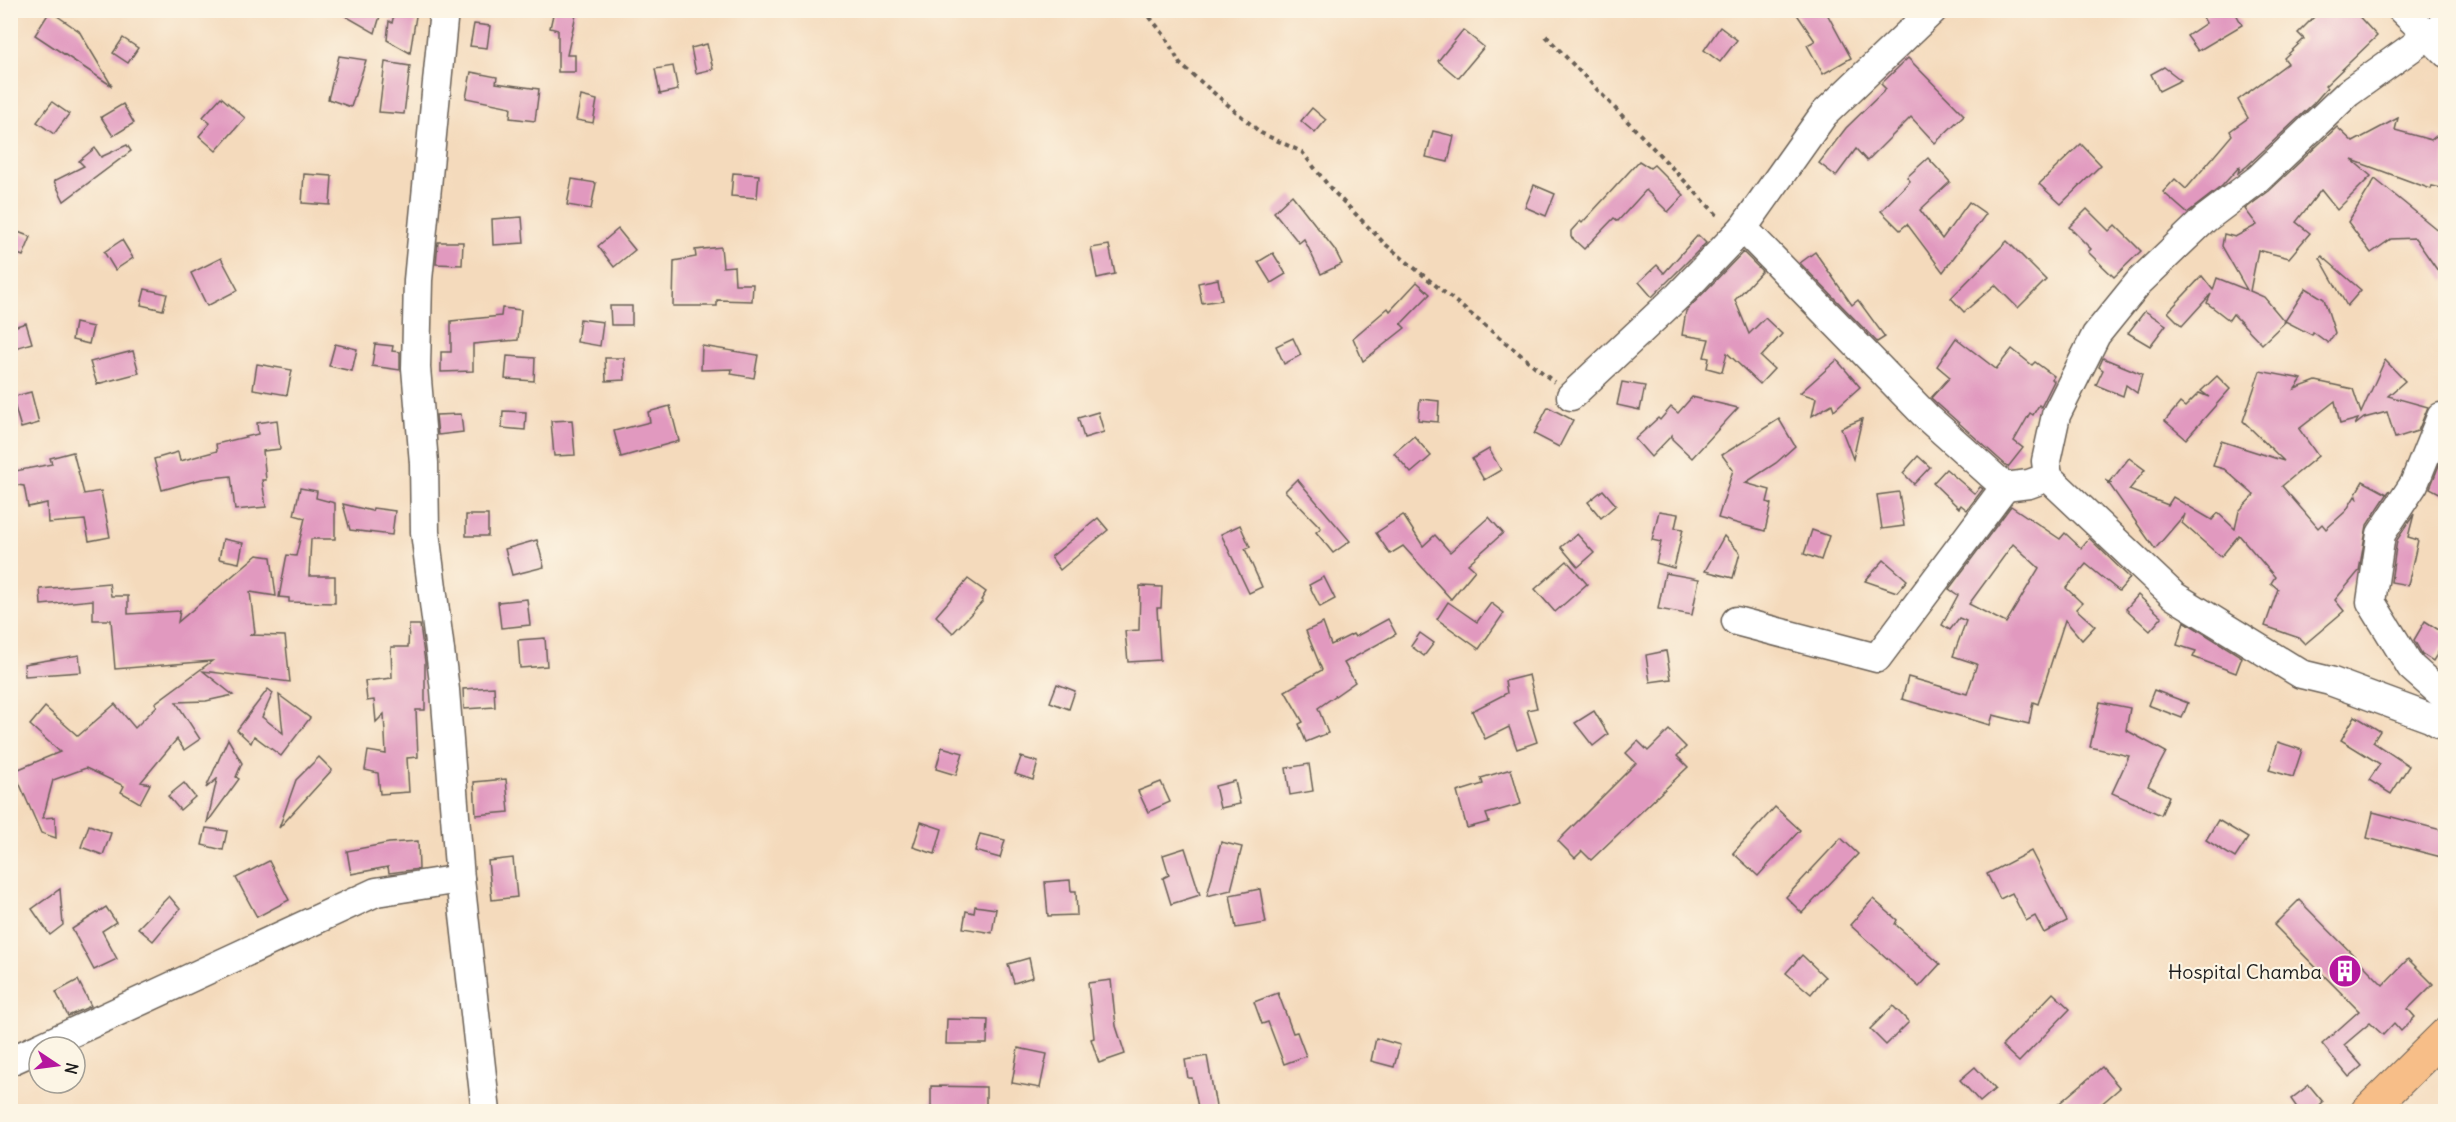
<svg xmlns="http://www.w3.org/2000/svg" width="2456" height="1122" viewBox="0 0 2456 1122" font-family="Delius,sans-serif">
<rect width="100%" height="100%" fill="#fcf5e5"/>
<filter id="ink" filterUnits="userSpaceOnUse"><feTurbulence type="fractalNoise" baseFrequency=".0167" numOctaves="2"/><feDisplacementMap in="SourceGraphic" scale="12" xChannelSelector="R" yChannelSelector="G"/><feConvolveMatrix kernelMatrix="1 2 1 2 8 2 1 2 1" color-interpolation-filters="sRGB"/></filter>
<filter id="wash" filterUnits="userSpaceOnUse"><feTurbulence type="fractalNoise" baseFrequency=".008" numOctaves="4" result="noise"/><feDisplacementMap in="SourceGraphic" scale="24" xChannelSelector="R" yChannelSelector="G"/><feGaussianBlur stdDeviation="1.35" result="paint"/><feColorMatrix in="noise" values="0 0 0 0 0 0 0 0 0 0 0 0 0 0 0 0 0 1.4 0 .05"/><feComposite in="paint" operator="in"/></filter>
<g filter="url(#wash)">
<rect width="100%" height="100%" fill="#f4dabc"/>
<g id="blocks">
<g fill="#e199bf" fill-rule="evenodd">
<polygon points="335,10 369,10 380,16 375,33"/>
<polygon points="395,10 417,10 410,53 387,40 389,21 392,23"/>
<polygon points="554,10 577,10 567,55 575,55 575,72 558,72 558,30 550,28"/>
<polygon points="1794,10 1825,10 1851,58 1823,74 1807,45 1815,41"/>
<polygon points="2216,10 2234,10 2242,25 2198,51 2187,36 2206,23 2203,17"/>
<polygon points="2321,10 2353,10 2377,36 2325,86 2327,88 2313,104 2247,166 2238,173 2240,166 2222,186 2187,213 2163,192 2175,179 2186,189 2232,135 2230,131 2248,118 2238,100 2288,63 2284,58 2304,39 2298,33"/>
<polygon points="50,11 79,31 112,86 35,35"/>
<polygon points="474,24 490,26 487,48 470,46"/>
<polygon points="1720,27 1737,40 1720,62 1704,50"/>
<polygon points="1463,30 1484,47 1458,78 1438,61"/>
<polygon points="123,38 138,48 128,63 113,53"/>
<polygon points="707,44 713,69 696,73 691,48"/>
<polygon points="339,56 366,60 351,107 328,99"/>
<polygon points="1908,58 1964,115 1935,143 1911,117 1867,161 1856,149 1836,176 1819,163 1846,128 1886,89 1881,84"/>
<polygon points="385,62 410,66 404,114 379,112"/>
<polygon points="673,66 678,90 660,94 655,69"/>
<polygon points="2164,67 2181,80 2159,91 2151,74"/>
<polygon points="471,72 497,77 496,83 539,89 535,121 510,118 511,107 466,98"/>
<polygon points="581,96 597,100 593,123 576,120"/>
<polygon points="221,97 245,118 216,151 199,136 210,123 203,117"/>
<polygon points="52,102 69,114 54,134 37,122"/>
<polygon points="123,104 134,123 113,136 101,117"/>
<polygon points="1312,108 1326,120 1315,133 1301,121"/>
<polygon points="2398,118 2395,130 2431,140 2436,136 2445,145 2445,189 2432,186 2431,189 2352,160 2371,176 2337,210 2321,190 2296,222 2310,233 2289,258 2258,250 2250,291 2264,297 2285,322 2262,344 2233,314 2229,320 2207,303 2211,294 2182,326 2168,312 2202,276 2213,290 2217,278 2247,290 2222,246 2224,234 2235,237 2257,225 2245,209 2269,191 2337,127 2353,142"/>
<polygon points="1433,131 1454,136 1448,162 1426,157"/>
<polygon points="2081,144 2101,165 2061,204 2039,184"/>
<polygon points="127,145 131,151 64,201 54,181 84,166 79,161 95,148 101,157"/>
<polygon points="1928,158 1950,182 1920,210 1942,239 1969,202 1986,214 1943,272 1907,224 1900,230 1881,211 1910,181 1907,177"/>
<polygon points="1639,161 1650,168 1654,165 1684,195 1668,212 1646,190 1618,221 1614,218 1584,249 1571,237 1571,231 1580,221 1582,223"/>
<polygon points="733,173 759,175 757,198 731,196"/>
<polygon points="304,174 332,176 330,205 302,203"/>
<polygon points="572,179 596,183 591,209 567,205"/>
<polygon points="2375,179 2445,236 2445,281 2415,238 2391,239 2371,253 2348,222"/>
<polygon points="1534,185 1555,194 1546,216 1525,207"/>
<polygon points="1292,195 1335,250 1342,264 1321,274 1304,239 1299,243 1274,212"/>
<polygon points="2087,209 2109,231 2115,225 2141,251 2114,277 2088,252 2091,249 2069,227"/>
<polygon points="522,217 524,243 493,245 492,219"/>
<polygon points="10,229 31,237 23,256 10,251"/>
<polygon points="618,229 635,250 614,267 598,246"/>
<polygon points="1698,235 1706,243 1652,297 1639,282 1657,265 1664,273"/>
<polygon points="122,240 133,258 115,270 104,252"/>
<polygon points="2007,241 2046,280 2018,308 1995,285 1964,312 1951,298"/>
<polygon points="438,242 463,242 462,265 436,264"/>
<polygon points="1109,245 1115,274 1097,278 1091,248"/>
<polygon points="721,247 723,267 734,266 735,284 753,284 752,301 717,300 717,306 673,306 674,261 696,257 695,250"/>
<polygon points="1743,252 1762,271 1735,300 1749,334 1765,318 1782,334 1761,357 1774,369 1760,384 1727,353 1722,372 1707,368 1709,358 1704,357 1709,339 1682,335 1686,311"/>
<polygon points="1815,252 1852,305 1858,300 1885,337 1877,342 1800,263"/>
<polygon points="1273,253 1286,274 1271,283 1258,262"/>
<polygon points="2322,256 2361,290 2347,306 2320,258"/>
<polygon points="221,258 238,290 207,306 191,273"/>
<polygon points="1218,279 1222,300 1202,303 1198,283"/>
<polygon points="1417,282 1430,294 1401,324 1405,328 1363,361 1353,338 1388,308 1390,311"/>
<polygon points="2306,288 2324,299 2335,333 2328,343 2313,332 2312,335 2285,321"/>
<polygon points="145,289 167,294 163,310 141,305"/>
<polygon points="610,306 632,306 632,325 611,325"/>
<polygon points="502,308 521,310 518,340 473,344 473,371 441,372 441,352 451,352 451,321 501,316"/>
<polygon points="2145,311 2166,325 2150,346 2128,333"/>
<polygon points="580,319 603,322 600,346 577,342"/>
<polygon points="26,323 32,343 15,348 10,328"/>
<polygon points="75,323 93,327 89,344 72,340"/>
<polygon points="1293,338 1301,355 1284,364 1276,346"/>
<polygon points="1956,338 1996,369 2012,349 2032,365 2035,362 2054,376 2052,379 2054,381 2041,407 2039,405 2033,415 2030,413 2014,441 2023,448 2008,467 1931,398 1950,377 1937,366"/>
<polygon points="335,344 357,349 352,371 329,366"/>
<polygon points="375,344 393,346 392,351 400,352 400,370 372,366"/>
<polygon points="702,346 758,355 754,378 731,374 732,369 701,370"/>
<polygon points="133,351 139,373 97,384 90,362"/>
<polygon points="507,356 535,358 534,381 505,379"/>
<polygon points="605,358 624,358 625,380 606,381"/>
<polygon points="2103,358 2142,374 2137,393 2126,385 2123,396 2096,385 2103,370 2099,367"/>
<polygon points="1837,360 1860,387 1834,410 1832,404 1812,416 1816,398 1800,393"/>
<polygon points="2385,360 2405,381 2388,396 2428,407 2418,431 2395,438 2387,412 2364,418 2355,425 2358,419 2340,424 2335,401 2299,429 2318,456 2282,486 2318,528 2322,524 2326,529 2346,511 2355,496 2358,500 2356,493 2363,481 2387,494 2390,490 2367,525 2359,571 2335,600 2344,611 2305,644 2299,638 2265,626 2278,589 2271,583 2275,577 2239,535 2221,557 2182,523 2185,514 2155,549 2107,481 2112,483 2110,482 2129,458 2145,470 2129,490 2168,505 2173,497 2212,520 2218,513 2235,529 2239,511 2254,495 2224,469 2213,466 2221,441 2284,461 2243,421 2260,371 2302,379 2295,389 2316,381 2353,389 2361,413"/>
<polygon points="257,364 292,370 287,395 253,389"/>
<polygon points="2217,376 2230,389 2186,439 2165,421 2180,403 2185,407 2199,393 2209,397 2201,391"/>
<polygon points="1622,382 1645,386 1640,410 1617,405"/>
<polygon points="31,392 39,423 21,428 12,397"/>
<polygon points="1692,397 1738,408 1692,458 1672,439 1672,435 1651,457 1635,439 1658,418 1660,420 1671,407 1678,413"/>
<polygon points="1420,399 1439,401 1438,422 1418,420"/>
<polygon points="670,406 679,441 621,457 614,431 650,422 648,412"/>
<polygon points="1548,407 1573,420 1559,447 1534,434"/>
<polygon points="503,411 526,412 525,430 502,428"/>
<polygon points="1098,412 1104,432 1084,438 1078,418"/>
<polygon points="461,414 463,432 438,435 436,415"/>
<polygon points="1779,419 1795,446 1776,463 1745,483 1770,490 1767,502 1771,504 1765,531 1718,518 1733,470 1722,455"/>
<polygon points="1862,419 1853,459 1841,428"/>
<polygon points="277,420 280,449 263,451 266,480 262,480 266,507 235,510 231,476 202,479 162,490 154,459 178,452 180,461 217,451 216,444 258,434 257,423"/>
<polygon points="572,420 575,455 554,456 551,421"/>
<polygon points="1414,436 1431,456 1411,473 1394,453"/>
<polygon points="1489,449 1501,470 1484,480 1472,459"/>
<polygon points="2445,450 2445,496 2430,488"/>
<polygon points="73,452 84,494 101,491 110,537 89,541 85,520 48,523 47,503 28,507 24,486 10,484 10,472 52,464 50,458"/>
<polygon points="1918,456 1930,467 1914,484 1903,473"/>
<polygon points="1946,469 1975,494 1980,487 1983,489 1967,510 1961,505 1959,508 1933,483"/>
<polygon points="1297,479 1350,541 1333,553 1316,532 1321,528 1285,491"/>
<polygon points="300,488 317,491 316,498 335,503 335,539 311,539 309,576 335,576 335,603 289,602 289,598 279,597 286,559 287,555 296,556 305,518 294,515"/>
<polygon points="1603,490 1616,505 1601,518 1588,502"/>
<polygon points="1899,492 1904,526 1882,529 1877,495"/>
<polygon points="343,504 372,511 373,508 395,511 392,535 350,530"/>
<path d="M2011,506L2060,539L2065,533L2081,548L2089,538L2130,578L2119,591L2086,564L2066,588L2082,603L2076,609L2095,626L2082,640L2065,620L2038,704L2033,702L2029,724L1993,715L1990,725L1902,699L1908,677L1967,694L1977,664L1953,656L1966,621L1959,618L1950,630L1942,625L1958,595L1949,589ZM2013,544L2039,568L2006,623L1969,604Z"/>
<polygon points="1659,511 1678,514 1675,528 1683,529 1674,568 1656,563 1661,542 1652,540"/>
<polygon points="2414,514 2408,537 2418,540 2408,585 2391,582 2397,540"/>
<rect x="466" y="515" width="22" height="21"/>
<polygon points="1403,515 1423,546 1435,535 1450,552 1489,517 1503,533 1468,564 1475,570 1451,599 1403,546 1390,554 1376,533"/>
<polygon points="1098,518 1108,530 1060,570 1051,557"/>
<polygon points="1240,525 1250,547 1245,549 1262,587 1249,593 1221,534"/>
<polygon points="1812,530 1829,536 1821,560 1804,554"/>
<polygon points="1577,534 1594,553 1578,567 1561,547"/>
<polygon points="1724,536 1740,553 1733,578 1705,571"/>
<polygon points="223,539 243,543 239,563 219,559"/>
<polygon points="537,540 544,567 512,575 505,549"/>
<polygon points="257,555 271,557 276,596 250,592 255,633 249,635 285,636 290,682 203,671 233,695 206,701 176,702 200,739 184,750 177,739 141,782 150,784 140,803 121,792 124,786 86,768 53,780 43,818 55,817 56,838 41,833 14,771 60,752 30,725 45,707 78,736 115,704 135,728 157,706 155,703 212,661 115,669 111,620 93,620 93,600 41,605 40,589 109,583 111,596 128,596 128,614 180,611 178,622"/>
<polygon points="1884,560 1907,580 1897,592 1865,581"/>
<polygon points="1567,561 1587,584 1555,612 1535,589"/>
<polygon points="1665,573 1699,579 1692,615 1658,609"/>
<polygon points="1324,577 1335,599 1320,607 1309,585"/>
<polygon points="968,579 986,592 981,600 983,601 953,633 936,616"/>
<polygon points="1140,586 1162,587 1161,608 1157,608 1160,660 1128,662 1125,631 1139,630"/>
<polygon points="2138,595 2162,617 2150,631 2126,609"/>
<polygon points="527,599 530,625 501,628 498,602"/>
<polygon points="1448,602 1477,622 1491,603 1504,613 1479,649 1437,619"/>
<polygon points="1388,619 1396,634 1344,663 1355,682 1318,708 1328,733 1306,742 1299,724 1303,722 1285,691 1322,670 1306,631 1323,623 1331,645 1353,634 1355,637"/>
<polygon points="2184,621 2242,657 2236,673 2193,657 2196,651 2177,645"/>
<polygon points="2425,621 2445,634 2445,641 2433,661 2422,654 2414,640"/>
<polygon points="409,625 420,625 425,662 425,710 416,710 418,757 407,758 409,792 380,794 378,773 365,770 368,751 386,754 384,714 376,722 374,700 367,701 365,681 392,678 391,647 408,647"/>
<polygon points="1420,633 1434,643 1424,656 1411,646"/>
<polygon points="545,638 547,666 520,668 518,640"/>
<polygon points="1666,651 1671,679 1650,682 1646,655"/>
<polygon points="79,655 81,672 25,676 24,664"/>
<polygon points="1529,675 1537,708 1527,710 1537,742 1517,749 1509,727 1485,739 1472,711 1507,693 1505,681"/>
<polygon points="1057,684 1075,691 1069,709 1050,702"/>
<polygon points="494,687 495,707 464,709 463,689"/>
<polygon points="268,689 273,693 262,717 283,733 279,695 310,718 281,756 254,736 251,743 237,730"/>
<polygon points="2154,690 2188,703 2182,718 2148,705"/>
<polygon points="2100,702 2130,708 2126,730 2166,752 2148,786 2169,796 2161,815 2112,793 2129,756 2090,747"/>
<polygon points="1594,711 1608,734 1593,746 1575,723"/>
<polygon points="2355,716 2380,731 2373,742 2409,766 2391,794 2369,780 2380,764 2341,740"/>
<polygon points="1669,730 1686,747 1677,756 1688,767 1591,860 1582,851 1575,858 1558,841 1636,763 1626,753 1638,741 1648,751"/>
<polygon points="228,739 242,763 236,777 239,779 207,823 217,779 206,788"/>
<polygon points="2278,742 2302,750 2293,777 2269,770"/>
<polygon points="942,747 963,753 956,775 936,769"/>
<polygon points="319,757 332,770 279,828 296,780"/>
<polygon points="1021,757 1038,762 1033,780 1015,774"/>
<polygon points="1309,764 1313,791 1290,795 1286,768"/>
<polygon points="1511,769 1521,804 1486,814 1489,822 1467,828 1457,792 1483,784 1481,778"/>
<polygon points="506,779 509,812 476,815 474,782"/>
<polygon points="1235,781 1240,804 1220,808 1215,786"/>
<polygon points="1161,782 1170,802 1148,812 1138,791"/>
<polygon points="184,783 195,797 180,810 168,796"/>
<polygon points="1775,807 1800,830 1758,876 1733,853"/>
<polygon points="2373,812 2445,831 2445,858 2367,838"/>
<polygon points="2218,820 2248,838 2235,858 2206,840"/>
<polygon points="921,822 942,829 935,854 913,847"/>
<polygon points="89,825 111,833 103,855 81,847"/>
<polygon points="206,828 227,831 223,850 202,845"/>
<polygon points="980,834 1005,840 1000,858 975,851"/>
<polygon points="1841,838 1858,854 1802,913 1786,897"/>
<polygon points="418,841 419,869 389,873 388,867 351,874 347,851 389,843"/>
<polygon points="1221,842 1242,847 1231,890 1207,896"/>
<polygon points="1185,848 1200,895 1171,904 1163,878 1169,875 1163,855"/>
<polygon points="2031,851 2067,921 2044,933 2035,916 2026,921 2012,893 2000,899 1987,874"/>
<polygon points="513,858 517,897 492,900 488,861"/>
<polygon points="269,861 289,900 257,917 236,878"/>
<polygon points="1070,880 1071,891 1076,891 1077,915 1048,916 1045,882"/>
<polygon points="60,889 63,925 50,935 32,909"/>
<polygon points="1260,889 1266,923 1236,928 1230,895"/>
<polygon points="169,896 180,909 153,941 138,928"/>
<polygon points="1873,899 1897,920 1895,924 1940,964 1919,987 1850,925"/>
<polygon points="2299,900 2383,985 2408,959 2433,984 2408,1009 2415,1017 2401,1031 2394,1023 2383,1035 2370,1023 2344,1045 2362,1066 2349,1077 2322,1044 2359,1011 2274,925"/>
<polygon points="975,906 996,909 992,933 963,928 966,911 974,913"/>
<polygon points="106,907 116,922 102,931 117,959 94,970 72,929"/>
<polygon points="1802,955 1825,977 1811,994 1786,973"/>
<polygon points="1029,958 1033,977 1014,983 1008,964"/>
<polygon points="78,980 91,1006 68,1016 56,992"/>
<polygon points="1111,980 1116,1026 1125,1054 1099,1063 1091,1039 1094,1038 1088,983"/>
<polygon points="1278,993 1293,1033 1297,1032 1306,1056 1284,1064 1268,1022 1262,1024 1254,1002"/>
<polygon points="2053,993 2070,1009 2019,1062 2002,1046"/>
<polygon points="1893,1006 1909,1022 1886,1045 1870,1029"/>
<polygon points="947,1019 988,1020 987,1044 946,1044"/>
<polygon points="1376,1038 1400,1045 1394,1067 1371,1061"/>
<polygon points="1018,1048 1047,1054 1040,1088 1012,1083"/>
<polygon points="1207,1056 1217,1112 1199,1112 1192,1078 1188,1078 1185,1060"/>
<polygon points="1975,1067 1995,1089 1980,1102 1960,1080"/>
<polygon points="2102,1067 2120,1088 2092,1112 2049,1112"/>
<polygon points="2309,1085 2323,1102 2312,1112 2300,1112 2291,1099"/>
<polygon points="931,1086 986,1087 986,1112 967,1112 968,1107 931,1107"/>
</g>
</g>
</g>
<g filter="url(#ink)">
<use href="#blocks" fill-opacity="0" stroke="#685e54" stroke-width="1.5"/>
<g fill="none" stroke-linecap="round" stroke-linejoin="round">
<defs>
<g id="minor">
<polyline points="444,10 418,280 416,368 424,463 425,532 445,690 460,879 486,1112"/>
<polyline points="1933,10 1824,114 1743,228 1928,418 2005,487 2029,484 2048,477"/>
<polyline points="2402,10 2446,53"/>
<polyline points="2446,23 2348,93 2258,179 2205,219 2139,282 2096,335 2056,415 2046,461 2048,477 2174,596 2301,674 2330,681 2430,718 2446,727"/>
<polyline points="1571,396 1679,295 1743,228"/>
<polyline points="2441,417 2414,484 2381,534 2371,602 2411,667 2446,698"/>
<polyline points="1736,621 1877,658 2005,487"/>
<polyline points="41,1047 376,892 460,879"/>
<polyline points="10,1061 39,1048"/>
</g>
<polyline id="major" points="2367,1112 2446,1034"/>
</defs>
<use href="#minor" stroke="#685e54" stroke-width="31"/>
<use href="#major" stroke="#685e54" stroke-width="35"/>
<g stroke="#685e54" stroke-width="4" stroke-dasharray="4.5 4.5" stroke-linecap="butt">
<polyline points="1144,10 1165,36 1180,64 1261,133 1302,152 1331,189 1385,244 1554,382"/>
<polyline points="1546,36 1720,218"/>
</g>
<use href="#minor" stroke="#fff" stroke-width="28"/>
<use href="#major" stroke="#f7be88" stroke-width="33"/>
</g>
</g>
<defs>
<symbol id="building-disc" viewBox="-11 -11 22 22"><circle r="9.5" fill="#b5179e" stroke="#fcf5e5"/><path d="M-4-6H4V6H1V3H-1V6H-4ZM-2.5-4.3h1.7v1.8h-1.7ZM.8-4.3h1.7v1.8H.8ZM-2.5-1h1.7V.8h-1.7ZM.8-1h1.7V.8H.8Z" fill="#fff"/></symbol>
</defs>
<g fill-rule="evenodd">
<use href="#building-disc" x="2326" y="952" width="38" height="38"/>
</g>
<g text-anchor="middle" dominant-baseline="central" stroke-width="4.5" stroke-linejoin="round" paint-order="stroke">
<g font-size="20" fill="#1c1c1c" stroke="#fcf5e5" text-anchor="end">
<text x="2322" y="971">Hospital Chamba</text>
</g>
</g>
<rect width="2456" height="1122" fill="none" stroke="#fcf5e5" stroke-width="36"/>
<g transform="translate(57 1065) rotate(103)"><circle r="28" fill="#fcf5e5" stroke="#a29e95" stroke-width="1.5"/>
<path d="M0-4.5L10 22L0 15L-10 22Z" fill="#b5179e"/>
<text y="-9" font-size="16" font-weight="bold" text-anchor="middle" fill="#1c1c1c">N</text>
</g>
</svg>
